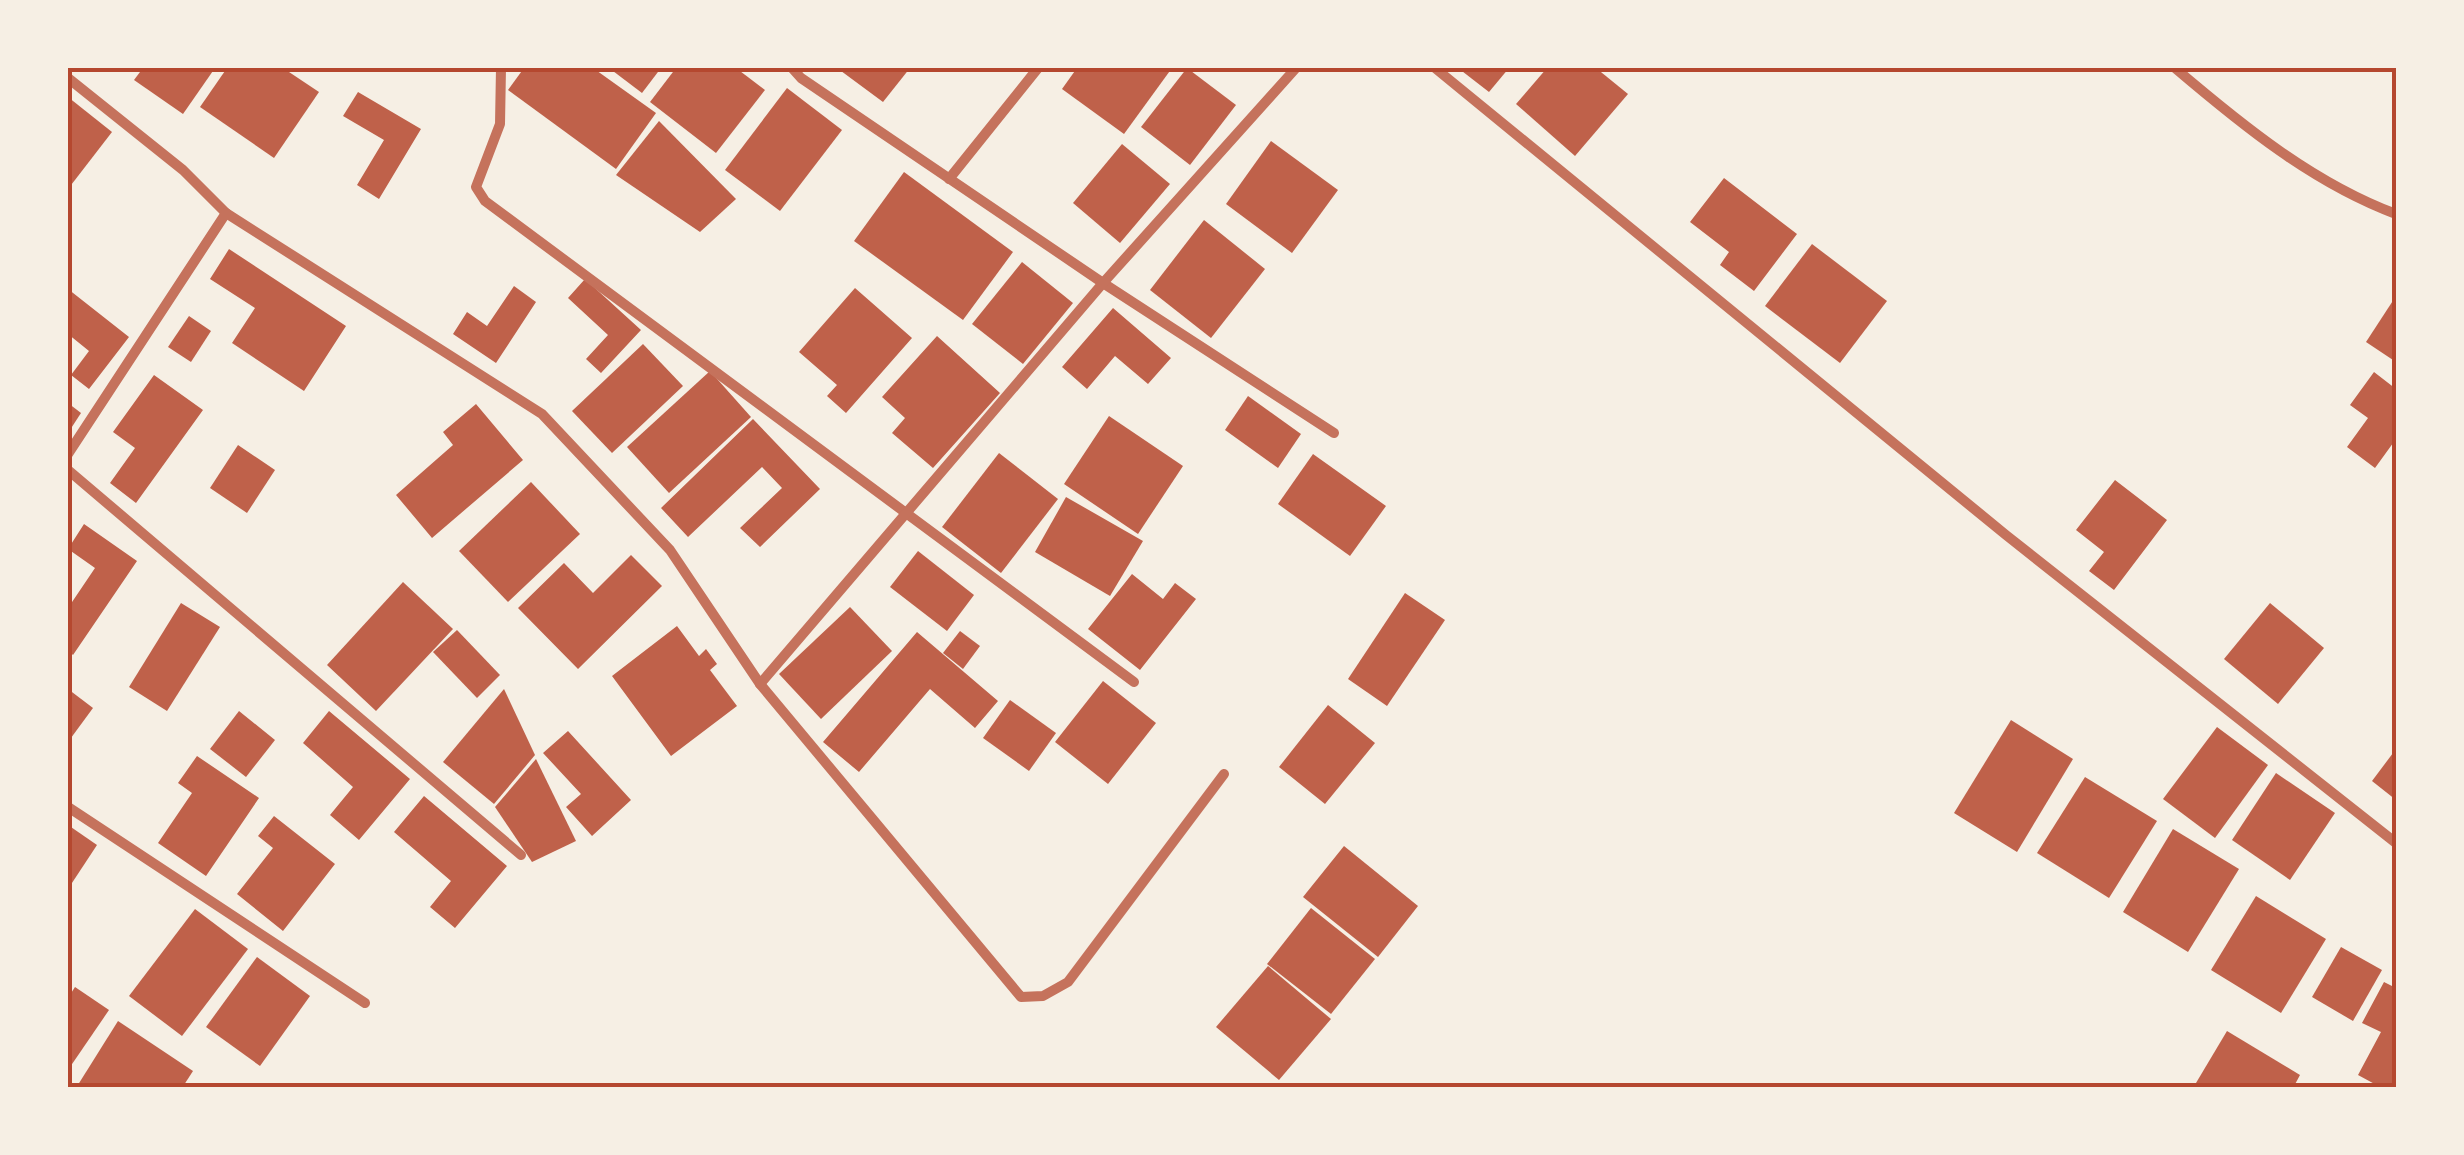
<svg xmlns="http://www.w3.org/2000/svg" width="2464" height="1155" font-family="Raleway,sans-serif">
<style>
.building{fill:#bf614a}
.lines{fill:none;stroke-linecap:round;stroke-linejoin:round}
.minor{stroke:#c5725c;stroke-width:10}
.neatline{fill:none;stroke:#b5482f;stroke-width:4}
</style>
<rect width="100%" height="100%" fill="#f6efe4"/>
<!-- building -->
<g class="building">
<path d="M143,68h72l-32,46 -49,-34z"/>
<path d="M227,68h56l36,24 -45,66 -74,-51z"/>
<path d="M524,68h69l63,45 -40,56 -108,-79z"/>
<path d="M609,68h52l-19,25z"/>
<path d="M676,68h60l29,22 -49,63 -66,-51z"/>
<path d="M837,68h73l-27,34z"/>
<path d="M1077,68h95l-48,66 -62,-45z"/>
<path d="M1187,68l49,37 -46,60 -49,-38z"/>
<path d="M1458,68h51l-20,24z"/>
<path d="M1547,68h49l32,26 -53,62 -59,-52z"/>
<path d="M787,88l55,42 -62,81 -55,-41z"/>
<path d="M358,92l63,37 -42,70 -22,-14 27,-45 -41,-24z"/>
<path d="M68,97l44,35 -44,57z"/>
<path d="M659,121l77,78 -36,33 -84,-57z"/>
<path d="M1271,141l67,49 -46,63 -66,-49z"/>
<path d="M1122,144l48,40 -50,59 -47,-40z"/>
<path d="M904,172l109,80 -50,68 -109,-79z"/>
<path d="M1724,178l73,56 -43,57 -34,-26 9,-13 -39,-30z"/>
<path d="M1204,220l61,49 -54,69 -61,-48z"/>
<path d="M1812,244l75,57 -47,62 -75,-57z"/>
<path d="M229,249l117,77 -42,65 -72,-48 23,-35 -45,-29z"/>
<path d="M1022,262l51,41 -50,61 -51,-40z"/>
<path d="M585,279l56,51 -40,43 -15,-14 22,-24 -40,-37z"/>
<path d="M514,286l22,16 -40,61 -43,-29 14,-22 20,14z"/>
<path d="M855,288l57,50 -66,75 -19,-17 10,-11 -38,-33z"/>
<path d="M68,289l61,48 -40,52 -18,-14 18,-24 -21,-17z"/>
<path d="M2396,296v66l-30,-20z"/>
<path d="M1113,308l58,50 -23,26 -33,-28 -28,33 -25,-22z"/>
<path d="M189,316l22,15 -20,31 -23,-15z"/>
<path d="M937,336l63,57 -67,75 -41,-35 13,-15 -23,-21z"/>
<path d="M643,344l40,42 -71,67 -40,-42z"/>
<path d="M710,371l41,46 -82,76 -42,-46z"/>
<path d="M2374,372l22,17v50l-21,29 -28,-21 21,-29 -18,-13z"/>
<path d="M154,375l49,35 -67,93 -26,-20 25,-35 -22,-16z"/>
<path d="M1248,396l53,38 -23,34 -53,-38z"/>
<path d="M68,403l13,10 -13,20z"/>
<path d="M476,404l47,56 -91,78 -36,-43 57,-50 -10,-13z"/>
<path d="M1109,416l74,50 -45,68 -74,-50z"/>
<path d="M753,419l67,70 -60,58 -20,-19 42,-40 -20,-21 -74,70 -27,-29z"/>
<path d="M238,445l37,25 -28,43 -37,-25z"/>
<path d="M999,453l59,46 -57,74 -59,-46z"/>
<path d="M1313,454l73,52 -36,50 -72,-52z"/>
<path d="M2115,480l52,40 -53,70 -25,-19 15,-19 -28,-22z"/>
<path d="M531,482l49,52 -72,68 -49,-51z"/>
<path d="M1066,497l77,44 -33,55 -75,-44z"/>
<path d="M84,524l53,37 -64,94 -5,-5v-42l27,-40 -27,-19z"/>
<path d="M918,551l56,44 -27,36 -57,-44z"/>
<path d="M631,555l31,31 -84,83 -60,-61 46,-45 29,30z"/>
<path d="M1132,574l31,25 12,-16 21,16 -56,71 -52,-41z"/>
<path d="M403,582l50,47 -77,82 -49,-46z"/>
<path d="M1405,593l40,27 -58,86 -39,-27z"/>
<path d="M181,603l39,24 -53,84 -38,-24z"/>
<path d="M2270,603l54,45 -46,56 -54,-45z"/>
<path d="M850,607l42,44 -71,68 -42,-45z"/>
<path d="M677,626l22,30 7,-7 11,15 -7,6 27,36 -66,50 -59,-80z"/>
<path d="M457,630l43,45 -23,23 -44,-46z"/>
<path d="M960,631l20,15 -17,23 -20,-16z"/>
<path d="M917,632l81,69 -23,27 -45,-39 -71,83 -36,-30z"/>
<path d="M1103,681l53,42 -48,61 -53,-42z"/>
<path d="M68,689l25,19 -25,34z"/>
<path d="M504,689l31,66 -41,49 -51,-42z"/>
<path d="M1010,700l46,33 -27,38 -46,-33z"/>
<path d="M1328,705l47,38 -50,61 -46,-37z"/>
<path d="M239,711l36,29 -29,37 -36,-28z"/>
<path d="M329,711l81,68 -51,61 -29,-25 23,-28 -50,-44z"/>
<path d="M2011,720l62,39 -56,93 -63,-39z"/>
<path d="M2217,727l51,38 -53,73 -52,-39z"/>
<path d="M568,731l63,69 -39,36 -26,-29 15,-13 -38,-41z"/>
<path d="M2396,749v51l-24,-19z"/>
<path d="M197,756l62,42 -53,78 -48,-33 34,-50 -14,-10z"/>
<path d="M536,759l40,82 -44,21 -37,-55z"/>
<path d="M2276,773l59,40 -45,67 -58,-40z"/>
<path d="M2085,777l72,44 -48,77 -72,-45z"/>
<path d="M424,796l83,70 -52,62 -25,-21 21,-26 -57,-49z"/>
<path d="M274,816l61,48 -52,67 -46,-37 36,-46 -15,-12z"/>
<path d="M68,825l29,20 -29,44z"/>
<path d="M2173,829l66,40 -51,83 -65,-40z"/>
<path d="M1344,846l74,60 -40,51 -75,-60z"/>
<path d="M2256,896l70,43 -45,74 -70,-43z"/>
<path d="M1311,908l64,51 -44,55 -64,-50z"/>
<path d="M195,909l53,40 -66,87 -53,-40z"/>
<path d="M2341,947l41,23 -29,51 -41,-24z"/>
<path d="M257,957l53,39 -50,70 -54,-39z"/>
<path d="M1268,966l63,53 -52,61 -63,-53z"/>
<path d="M2384,982l12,6v100h-14l-24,-13 23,-43 -19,-9z"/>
<path d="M75,987l34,23 -41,60v-72z"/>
<path d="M118,1021l75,50 -11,17h-106z"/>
<path d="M2227,1031l73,44 -7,13h-100z"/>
</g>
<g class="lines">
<!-- minor -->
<g class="minor">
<path d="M501,68l-1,56 -24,63 9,14 649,481"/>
<path d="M792,68l9,10 302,205 231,150"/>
<path d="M1435,68l571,467 390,308"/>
<path d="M2175,68c67,57 138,115 221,146"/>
<path d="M68,78l115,92 43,43 316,201 128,136 90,134 261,313 22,-1 25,-14 156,-208"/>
<path d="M949,179l89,-111"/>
<path d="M68,454l158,-241"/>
<path d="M68,470l453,385"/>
<path d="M760,684l343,-401 193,-215"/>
<path d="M68,807l297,196"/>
</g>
</g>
<!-- border -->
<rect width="2464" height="1155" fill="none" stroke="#f6efe4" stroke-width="140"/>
<rect x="70" y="70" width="2324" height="1015" class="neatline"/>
</svg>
